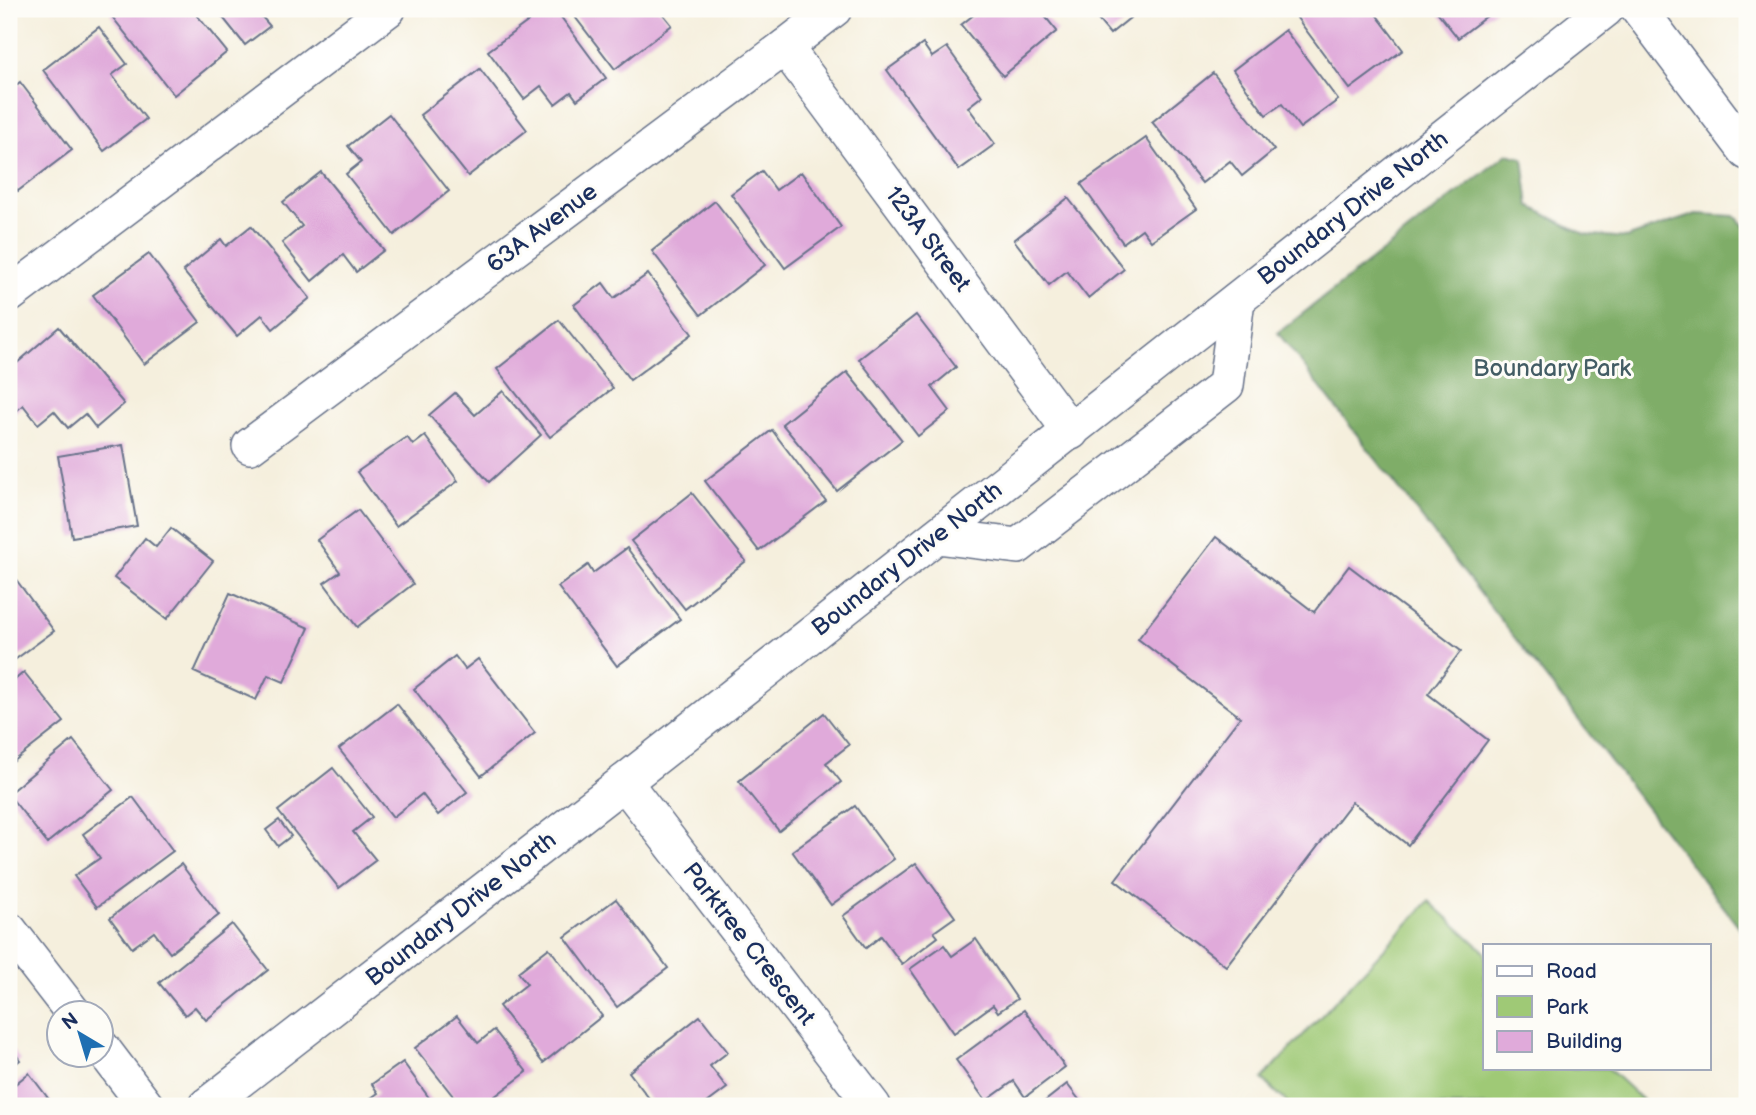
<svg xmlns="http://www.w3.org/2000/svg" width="1756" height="1115" font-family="'Balsamiq Sans',sans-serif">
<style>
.green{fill:#9fc976;stroke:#5d7c6a;stroke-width:2}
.forest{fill:#7fad67;stroke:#4d6e62;stroke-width:2}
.building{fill:#e0aada}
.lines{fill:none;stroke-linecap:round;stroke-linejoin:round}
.minor-casing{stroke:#67728a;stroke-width:38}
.minor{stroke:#fff;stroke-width:35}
.labels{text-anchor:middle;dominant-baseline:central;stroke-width:6;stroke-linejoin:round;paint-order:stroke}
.street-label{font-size:24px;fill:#1b2f5e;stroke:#fdfcf7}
.park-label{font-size:24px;fill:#435d65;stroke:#fdfcf7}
</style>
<rect width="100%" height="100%" fill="#fdfcf7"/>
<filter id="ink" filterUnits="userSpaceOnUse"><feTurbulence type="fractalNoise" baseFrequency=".0143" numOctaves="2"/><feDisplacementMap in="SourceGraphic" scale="14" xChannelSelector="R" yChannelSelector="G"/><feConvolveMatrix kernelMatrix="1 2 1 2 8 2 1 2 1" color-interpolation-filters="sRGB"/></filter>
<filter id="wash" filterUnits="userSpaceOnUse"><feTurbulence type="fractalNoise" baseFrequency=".00686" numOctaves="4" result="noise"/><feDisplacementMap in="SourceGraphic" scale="28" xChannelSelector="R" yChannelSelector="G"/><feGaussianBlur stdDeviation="1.57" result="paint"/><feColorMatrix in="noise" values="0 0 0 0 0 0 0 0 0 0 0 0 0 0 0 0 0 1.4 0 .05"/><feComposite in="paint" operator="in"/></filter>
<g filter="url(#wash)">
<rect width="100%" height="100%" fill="#f5efdd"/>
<!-- green -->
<path class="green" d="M1429,901l56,51v116h123l41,38h-358l-29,-27z"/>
<!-- forest -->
<path class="forest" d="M1507,154l16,4 6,48 55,28 42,4 70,-24 39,2 12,13v708l-469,-604z"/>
<g id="blocks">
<!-- building -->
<g class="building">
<path d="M117,9h75l35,43 -53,43 -64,-81z"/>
<path d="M216,9h56l-10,8 8,9 -25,19z"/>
<path d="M545,9h10l51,69 -29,22 -6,-8 -16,12 -14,-18 -17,13 -36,-48z"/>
<path d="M569,9h90l13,16 -57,44z"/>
<path d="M981,9h58l18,22 -54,45 -42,-51z"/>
<path d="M1089,9h52l-31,25z"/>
<path d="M1309,9h63l31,41 -53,39 -53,-71z"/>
<path d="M1435,9h61l-38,29z"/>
<path d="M99,27l28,37 -15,11 34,44 -42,32 -61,-81z"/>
<path d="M1285,30l53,70 -38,28 -18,-24 -16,11 -33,-45z"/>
<path d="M923,44l9,13 15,-10 35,49 -14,11 27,37 -36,26 -72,-100z"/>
<path d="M480,69l47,61 -59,46 -48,-61z"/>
<path d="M1213,73l61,77 -32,26 -12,-15 -28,22 -50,-61z"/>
<path d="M20,82l52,68 -54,41 -9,-12v-88z"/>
<path d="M389,114l60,77 -55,44 -48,-61 15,-12 -13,-16z"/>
<path d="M1146,138l50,71 -45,32 -9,-12 -19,14 -42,-59z"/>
<path d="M762,171l14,19 25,-18 40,55 -56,41 -54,-74z"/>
<path d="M321,172l63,78 -28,22 -13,-17 -31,26 -30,-38 20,-17 -19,-24z"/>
<path d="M1068,198l56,71 -36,29 -21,-27 -18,14 -35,-45z"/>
<path d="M715,201l50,64 -64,50 -49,-64z"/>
<path d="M251,226l59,72 -37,31 -11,-14 -25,21 -54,-65 38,-32 5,7z"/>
<path d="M149,254l51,68 -56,42 -51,-69z"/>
<path d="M648,274l44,60 -62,46 -56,-75 29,-22 11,15z"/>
<path d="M916,315l40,52 -24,20 18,24 -32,25 -59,-77z"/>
<path d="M559,320l54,68 -63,49 -53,-68z"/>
<path d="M59,327l65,77 -28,24 -11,-14 -17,14 -14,-17 -16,13 -15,-19 -12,11 -2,-3v-43z"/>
<path d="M847,372l55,68 -65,51 -55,-67z"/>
<path d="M503,391l38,44 -52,47 -60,-67 26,-22 20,22z"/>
<path d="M772,430l54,71 -67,50 -54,-70z"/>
<path d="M425,436l33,45 -62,45 -39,-54 50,-35 6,8z"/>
<path d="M123,445l14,81 -65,11 -14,-81z"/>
<path d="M692,493l54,68 -61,48 -54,-68z"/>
<path d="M358,510l55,74 -56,43 -33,-44 16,-11 -23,-32z"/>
<path d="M171,528l42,33 -46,58 -53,-41 31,-40 11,9z"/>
<path d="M1216,537l98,75 35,-46 112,85 -33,43 60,46 -80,105 -56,-43 -126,164 -111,-86 125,-163 -102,-78z"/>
<path d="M627,548l53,71 -63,47 -59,-79 30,-22 5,8z"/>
<path d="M9,570l45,61 -45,33z"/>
<path d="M230,593l79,35 -25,54 -16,-7 -12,25 -62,-28z"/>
<path d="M455,656l10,13 13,-10 57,74 -54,43 -67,-87z"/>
<path d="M24,672l40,50 -55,43v-80z"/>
<path d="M397,704l70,88 -29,23 -16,-21 -29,23 -54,-68z"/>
<path d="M824,713l25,32 -23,18 15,19 -62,49 -40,-50z"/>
<path d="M73,740l40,50 -66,53 -38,-48v-2z"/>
<path d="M333,768l39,49 -19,15 23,28 -37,28 -61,-77z"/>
<path d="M133,797l40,54 -76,56 -23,-31 26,-18 -17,-24z"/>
<path d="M855,806l39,53 -63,46 -39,-54z"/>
<path d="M279,820l12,16 -13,10 -12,-16z"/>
<path d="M916,863l39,54 -21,15 4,5 -36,27 -21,-28 -15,12 -23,-32z"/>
<path d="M181,864l38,51 -49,38 -16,-21 -22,16 -22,-30z"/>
<path d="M616,899l52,69 -51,39 -52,-70z"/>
<path d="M232,924l36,46 -62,50 -11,-13 -10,8 -26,-32z"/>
<path d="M976,939l41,60 -19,13 -5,-7 -39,28 -44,-64 34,-24 8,11z"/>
<path d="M549,948l53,68 -59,47 -44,-57 28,-22 -9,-12z"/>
<path d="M1024,1010l41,57 -40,30 -11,-16 -28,20 -30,-41z"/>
<path d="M457,1016l21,27 16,-13 33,42 -45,34h-21l-46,-58z"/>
<path d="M700,1016l28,36 -18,14 17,22 -24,18h-48l-26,-34z"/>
<path d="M9,1045l11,15 -11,9z"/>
<path d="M403,1062l32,44h-75l18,-13 -6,-9z"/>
<path d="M29,1073l25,33h-45v-17z"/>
<path d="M1067,1084l17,22h-45z"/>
</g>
</g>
</g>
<g filter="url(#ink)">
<use href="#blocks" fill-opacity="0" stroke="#67728a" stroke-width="2"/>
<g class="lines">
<defs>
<g id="minor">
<path d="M1639,9l108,143"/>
<path d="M785,47l286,385"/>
<path d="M9,295l379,-286"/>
<path d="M250,446l535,-399 49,-38"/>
<path d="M937,536l81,10 208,-161 11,-85"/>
<path d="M624,782l249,324"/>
<path d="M9,930l65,84"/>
<path d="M102,1048l44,58"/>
<path d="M206,1106l418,-324 982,-773"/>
</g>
</defs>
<!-- minor casing -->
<use href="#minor" class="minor-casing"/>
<!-- minor -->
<use href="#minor" class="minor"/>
</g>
</g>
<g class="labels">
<!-- street labels -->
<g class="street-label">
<text transform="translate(1353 208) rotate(-38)">Boundary Drive North</text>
<text transform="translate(542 228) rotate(-37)">63A Avenue</text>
<text transform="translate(928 239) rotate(53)">123A Street</text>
<text transform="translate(907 559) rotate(-38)">Boundary Drive North</text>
<text transform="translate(461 909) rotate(-38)">Boundary Drive North</text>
<text transform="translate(749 944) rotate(52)">Parktree Crescent</text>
</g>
<!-- park labels -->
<g class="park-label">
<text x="1552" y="368">Boundary Park</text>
</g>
</g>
<!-- margin -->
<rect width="1756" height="1115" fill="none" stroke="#fdfcf7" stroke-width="35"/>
<!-- legend -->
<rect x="1483" y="944" width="228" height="126" fill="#fdfcf7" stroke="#a3aaba" stroke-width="2"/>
<rect x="1497" y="966" width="35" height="10" fill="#ffffff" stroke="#a3aaba" stroke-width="2"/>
<text x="1546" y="978" font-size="21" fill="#1b2f5e">Road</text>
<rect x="1497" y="996" width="35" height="21" fill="#9fc976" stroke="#a3aaba" stroke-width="2"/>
<text x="1546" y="1014" font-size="21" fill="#1b2f5e">Park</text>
<rect x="1497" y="1031" width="35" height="21" fill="#e0aada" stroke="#a3aaba" stroke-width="2"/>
<text x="1546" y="1048" font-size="21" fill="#1b2f5e">Building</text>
<!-- north arrow -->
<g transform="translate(80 1034) rotate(322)"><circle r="33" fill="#fdfcf7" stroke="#a3aaba" stroke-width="2"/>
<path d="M0-5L12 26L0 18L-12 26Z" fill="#1f6fb2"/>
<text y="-10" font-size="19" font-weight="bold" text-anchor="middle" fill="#1b2f5e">N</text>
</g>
</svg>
